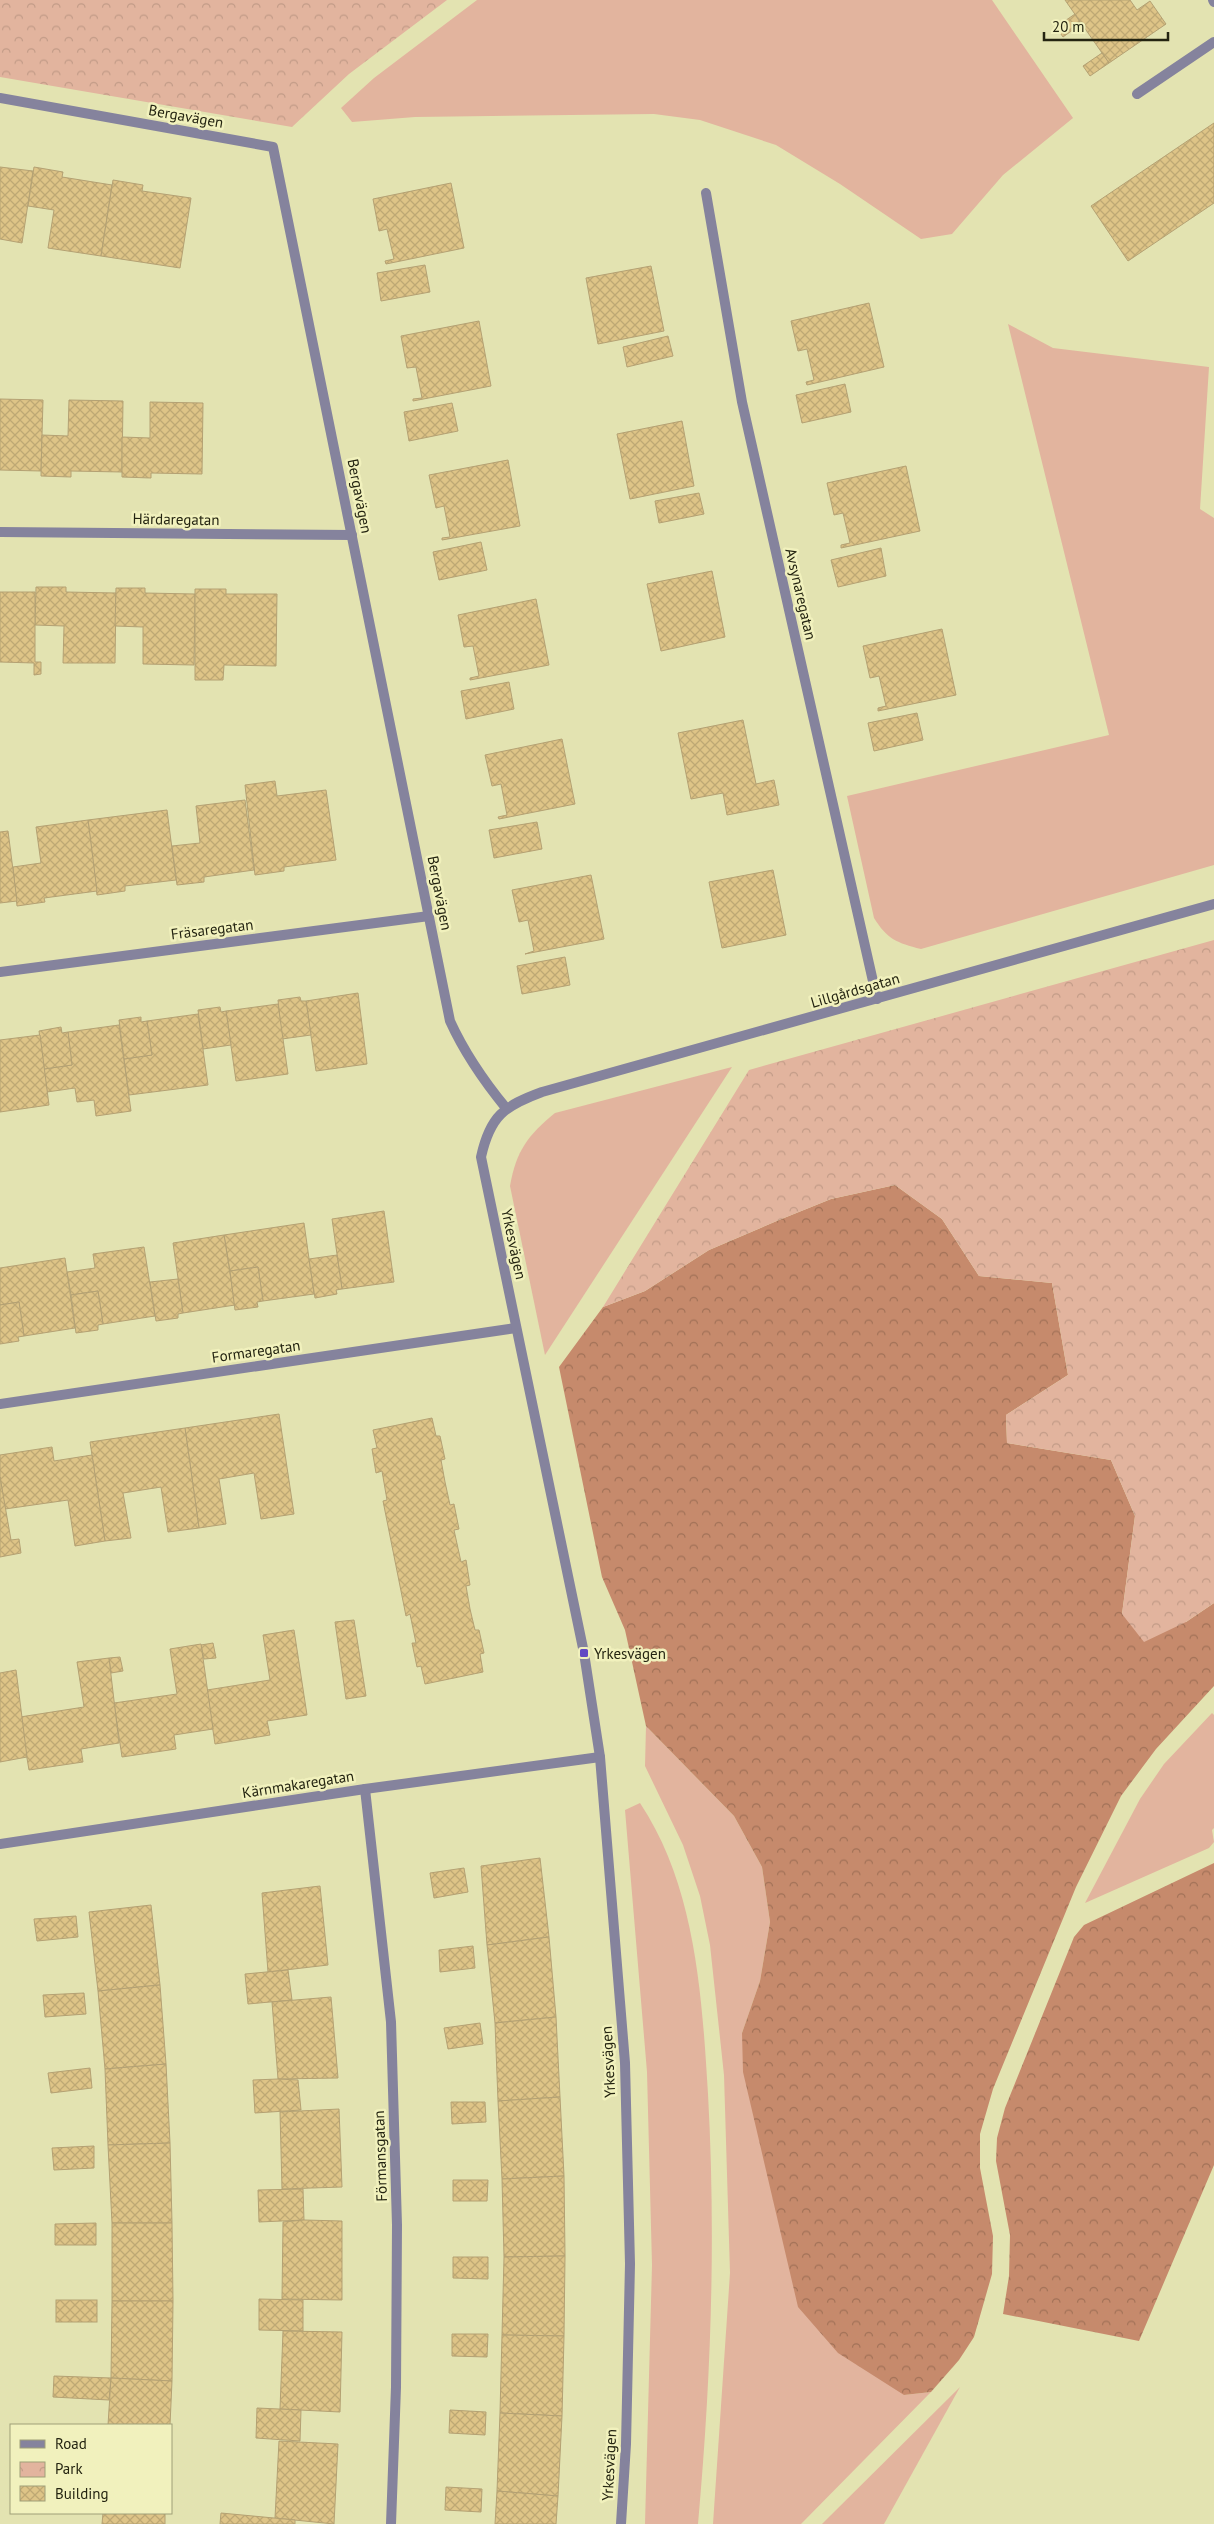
<svg xmlns="http://www.w3.org/2000/svg" width="1214" height="2524" font-family="'PT Sans',sans-serif">
<style>
.grass{fill:#e2b49e}
.forest{fill:url(#forest-crowns)}
.park{fill:url(#park-crowns)}
.building{fill:url(#building-cross-hatch);stroke:#b4a173}
.lines{fill:none;stroke-linecap:round;stroke-linejoin:round}
.street{stroke:#85839d;stroke-width:10}
.poi-dot{fill:#634ac3;stroke:#f1f1bd;stroke-width:2}
.labels{text-anchor:middle;dominant-baseline:central;stroke-width:5;stroke-linejoin:round;paint-order:stroke}
.street-label{font-size:15px;fill:#242411;stroke:#f1f1bd}
.poi-label{font-size:15px;fill:#242411;stroke:#f1f1bd;text-anchor:start}
</style>
<defs>
<pattern id="forest-crowns" width="20" height="18" patternUnits="userSpaceOnUse" patternTransform="scale(1.25)"><rect width="20" height="18" fill="#c68a6c"/><path d="M2 6a3 3 0 1 1 6 0M12 15a3 3 0 1 1 6 0" fill="none" stroke="#a17157"/></pattern>
<pattern id="park-crowns" width="20" height="18" patternUnits="userSpaceOnUse" patternTransform="scale(1.25)"><rect width="20" height="18" fill="#e2b49e"/><path d="M2 6a3 3 0 1 1 6 0M12 15a3 3 0 1 1 6 0" fill="none" stroke="#c29b87"/></pattern>
<pattern id="building-cross-hatch" width="8" height="8" patternUnits="userSpaceOnUse" patternTransform="scale(1.25)"><rect width="8" height="8" fill="#dec487"/><path d="M0 0l8 8M0 8l8-8" fill="none" stroke="#bea874"/></pattern>
</defs>
<rect width="100%" height="100%" fill="#e3e3b1"/>
<!-- grass -->
<g class="grass">
<path d="M477,0h515l81,118 -70,57 -51,59 -31,5 -81,-55 -64,-39 -76,-25 -46,-6 -239,3 -63,5 -11,-14 33,-30z"/>
<path d="M1008,324l45,24 156,19 -9,142 14,9v347l-293,84c-24,-6 -34,-10 -47,-31l-27,-122 262,-61z"/>
<path d="M732,1067l-187,288 -35,-169c6,-35 18,-51 45,-73z"/>
<path d="M1212,1713l2,2v113l-2,2 2,12 -5,6 -124,55 55,-104 24,-35z"/>
<path d="M646,1726l88,90 28,51 8,55 -10,59 -18,52 162,362 27,-3 -130,132h-88l17,-251 -6,-198 -14,-130 -10,-49 -17,-51 -38,-79z"/>
<path d="M640,1803c56,84 62,194 68,291 8,144 3,287 -10,430h-53l7,-259 -5,-193 -22,-262z"/>
<path d="M960,2387l-76,137h-62l5,-5z"/>
</g>
<!-- forest -->
<g class="forest">
<path d="M895,1185l47,34 37,57 73,7 16,92 -62,40 1,28 104,17 24,56 -13,98 64,8 28,-19v83l-58,63 -35,47 -45,91 -83,202 -13,45v34l13,68 -1,38 -18,63 -15,23 -28,32 -27,3 -66,-42 -40,-46 -55,-235 -1,-39 18,-52 10,-59 -8,-55 -28,-51 -88,-90 -21,-96 -23,-53 -43,-210 44,-60 42,-16 64,-41 70,-30 52,-21z"/>
<path d="M1214,1863v302l-75,176 -136,-27 6,-38 1,-41 -14,-74 1,-23 8,-30 69,-171 10,-12z"/>
</g>
<!-- park -->
<g class="park">
<path d="M0,0h447l-98,74 -57,53 -292,-50z"/>
<path d="M1214,940v663l-28,19 -42,20 -22,-28 13,-98 -24,-56 -104,-17 -1,-28 62,-40 -16,-92 -73,-7 -37,-57 -47,-34 -64,14 -52,21 -70,30 -64,41 -42,16 146,-237z"/>
</g>
<!-- building -->
<g class="building">
<path d="M1065,0h65l7,10 13,-9 16,23 -57,39z"/>
<path d="M1075,14l6,10 -18,13 -7,-10z"/>
<path d="M1102,53l7,10 -19,13 -7,-10z"/>
<path d="M1214,123v80l-86,58 -37,-55z"/>
<path d="M0,167l33,4 -11,72 -22,-4z"/>
<path d="M34,167l29,5 -1,5 50,8 -11,71 -53,-8 6,-38 -26,-4z"/>
<path d="M113,180l30,5 -1,6 49,7 -11,70 -79,-12z"/>
<path d="M451,183l13,65 -78,16 -1,-3 9,-2 -7,-30 -8,2 -6,-32z"/>
<path d="M425,265l5,27 -49,9 -4,-28z"/>
<path d="M651,266l13,65 -66,13 -12,-66z"/>
<path d="M869,303l15,64 -77,18 -1,-3 8,-2 -7,-31 -9,2 -7,-30z"/>
<path d="M479,321l12,65 -78,15v-2l9,-1 -6,-31 -9,1 -6,-32z"/>
<path d="M668,336l5,20 -46,11 -4,-20z"/>
<path d="M845,384l6,28 -49,11 -6,-28z"/>
<path d="M0,399l43,1 -2,71 -41,-1z"/>
<path d="M69,400l54,1 -1,71 -51,-1v6l-30,-1 1,-41 26,1z"/>
<path d="M150,402l53,1 -1,71 -51,-1v5l-29,-1v-40l28,1z"/>
<path d="M452,403l6,28 -49,10 -5,-29z"/>
<path d="M682,421l12,65 -64,13 -13,-65z"/>
<path d="M508,460l12,66 -78,14v-2l8,-1 -6,-31 -8,2 -7,-33z"/>
<path d="M906,466l14,65 -79,17v-3l9,-2 -7,-30 -9,2 -7,-32z"/>
<path d="M699,493l5,21 -45,9 -4,-22z"/>
<path d="M481,542l6,28 -48,10 -6,-28z"/>
<path d="M881,548l5,28 -48,11 -7,-27z"/>
<path d="M712,571l13,66 -64,14 -14,-67z"/>
<path d="M36,587h30v5l50,1 -1,70h-52l1,-37 -29,-1z"/>
<path d="M116,588h29v5l50,1 -1,71 -51,-1v-37l-28,-1z"/>
<path d="M195,589h31v5h51l-1,72 -52,-1 -1,15h-28z"/>
<path d="M0,592h35v70h6v12l-7,1v-12l-34,-1z"/>
<path d="M536,599l13,66 -79,15v-2l9,-2 -6,-30 -9,1 -6,-32z"/>
<path d="M942,629l14,66 -78,16v-3l8,-2 -7,-30 -9,2 -7,-32z"/>
<path d="M509,682l5,27 -48,10 -5,-28z"/>
<path d="M917,713l6,27 -49,11 -6,-28z"/>
<path d="M743,720l13,64 18,-4 5,25 -52,10 -4,-22 -32,6 -13,-66z"/>
<path d="M562,739l13,65 -76,15 -1,-2 9,-2 -6,-31 -9,2 -7,-31z"/>
<path d="M275,781l2,15 49,-6 10,70 -52,7v4l-29,4 -10,-90z"/>
<path d="M245,800l9,70 -50,7v5l-27,3 -5,-39 28,-3 -4,-37z"/>
<path d="M167,810l9,70 -51,6v5l-28,4 -9,-75z"/>
<path d="M88,820l9,71 -53,7 1,4 -28,4 -4,-39 28,-4 -5,-36z"/>
<path d="M537,822l5,27 -48,9 -5,-28z"/>
<path d="M8,831l9,70 -17,2v-71z"/>
<path d="M773,870l13,65 -64,13 -13,-66z"/>
<path d="M591,875l13,64 -79,15 9,-3 -6,-31 -9,2 -7,-32z"/>
<path d="M565,957l5,28 -48,9 -5,-28z"/>
<path d="M358,993l9,71 -51,7 -10,-70z"/>
<path d="M300,997l1,4h5l5,34 -29,4 -4,-39z"/>
<path d="M278,1004l10,70 -52,7 -10,-70z"/>
<path d="M220,1007l1,5 5,-1 5,34 -28,4 -5,-39z"/>
<path d="M198,1014l10,71 -79,10 -5,-36 28,-4 -5,-34z"/>
<path d="M141,1017v5l6,-1 5,34 -28,4 -5,-39z"/>
<path d="M119,1025l12,86 -35,5 -2,-16 -17,2 -2,-14 -28,4 -3,-23 28,-4 -4,-33z"/>
<path d="M61,1027l1,6 6,-1 4,33 -28,4 -5,-38z"/>
<path d="M40,1035l9,70 -49,7v-72z"/>
<path d="M384,1211l10,71 -52,7 -10,-70z"/>
<path d="M304,1223l10,71 -51,7 -5,-34 -28,4 -6,-36z"/>
<path d="M224,1235l11,70 -52,8 -10,-70z"/>
<path d="M144,1247l11,69 -52,8 -5,-33 -27,4 -4,-23 28,-4 -2,-14z"/>
<path d="M337,1255l5,34 -6,1 1,4 -22,4 -6,-39z"/>
<path d="M65,1258l10,70 -51,8 -5,-34 -19,3v-37z"/>
<path d="M258,1267l5,34 -6,1 1,5 -23,3 -5,-39z"/>
<path d="M178,1279l5,34 -5,1v4l-22,3 -6,-39z"/>
<path d="M98,1291l5,33 -5,1v5l-22,3 -5,-38z"/>
<path d="M19,1302l5,34 -6,1 1,4 -19,3v-39z"/>
<path d="M279,1414l15,100 -33,5 -7,-46 -35,6 7,45 -27,4 -14,-100z"/>
<path d="M432,1418l4,18h4l5,23 -4,1 4,22 5,23 4,-1 5,25 -5,1 7,32 5,-2 4,25 -4,1 4,23 5,21h4l5,23 -4,1 3,18 -58,12 -4,-18 -4,1 -5,-24h4l-6,-29 -4,2 -23,-115 4,-1 -5,-29 -6,2 -4,-24 5,-1 -4,-18z"/>
<path d="M185,1428l14,100 -31,4 -7,-45 -38,6 8,45 -26,3 -15,-99z"/>
<path d="M52,1447l2,14 38,-6 13,86 -30,5 -7,-46 -63,9 -5,-32v-22z"/>
<path d="M0,1477l11,63 8,-1 2,14 -21,4z"/>
<path d="M354,1620l12,76 -20,3 -11,-77z"/>
<path d="M294,1630l13,85 -40,6 3,14 -55,9 -8,-54 63,-10 -7,-45z"/>
<path d="M213,1643l3,15 -12,1 -3,-14z"/>
<path d="M201,1644l12,85 -39,6 2,14 -54,8 -8,-54 63,-9 -7,-45z"/>
<path d="M120,1657l3,14 -12,2 -2,-15z"/>
<path d="M109,1658l10,85 -38,6 2,13 -54,8 -9,-53 64,-10 -7,-45z"/>
<path d="M16,1670l11,87 -27,5v-89z"/>
<path d="M540,1858l9,79 -62,8 -6,-79z"/>
<path d="M464,1868l4,24 -34,6 -4,-25z"/>
<path d="M320,1886l8,79 -60,7 -6,-79z"/>
<path d="M151,1905l9,80 -62,6 -9,-79z"/>
<path d="M76,1916l2,21 -41,4 -3,-22z"/>
<path d="M549,1937l7,80 -61,6 -8,-78z"/>
<path d="M473,1946l2,22 -35,4 -1,-22z"/>
<path d="M288,1970l4,30 -44,4 -3,-30z"/>
<path d="M160,1985l6,79 -61,5 -7,-78z"/>
<path d="M84,1993l2,21 -41,3 -2,-22z"/>
<path d="M331,1997l7,81 -60,1 -6,-77z"/>
<path d="M556,2017l4,80 -62,4 -3,-78z"/>
<path d="M480,2023l3,21 -35,5 -4,-21z"/>
<path d="M166,2064l4,79 -62,2 -3,-76z"/>
<path d="M90,2068l2,20 -41,5 -3,-20z"/>
<path d="M278,2079l20,1 3,30 -46,3 -2,-33z"/>
<path d="M560,2097l4,79 -62,3 -4,-78z"/>
<path d="M451,2102h34l1,20 -34,2z"/>
<path d="M339,2109l3,78 -60,2 -2,-77z"/>
<path d="M170,2143l2,80h-60l-4,-78z"/>
<path d="M94,2146v22l-40,2 -2,-22z"/>
<path d="M564,2176l1,80 -61,1 -2,-78z"/>
<path d="M453,2180h35l-1,21h-34z"/>
<path d="M303,2189l1,31 -45,2 -1,-32z"/>
<path d="M304,2220l38,1v79l-60,-1 1,-77z"/>
<path d="M96,2223v22h-41v-21z"/>
<path d="M112,2223h60l1,78h-61z"/>
<path d="M565,2256l-1,80 -62,-1 2,-78z"/>
<path d="M453,2257h35v22l-35,-1z"/>
<path d="M259,2299l44,1v31l-44,-1z"/>
<rect x="56" y="2300" width="41" height="22"/>
<path d="M112,2301h61l-1,80 -61,-3z"/>
<path d="M283,2331l59,1 -2,80 -60,-3z"/>
<path d="M452,2334h36l-1,23 -35,-1z"/>
<path d="M502,2335l62,1 -2,80 -62,-3z"/>
<path d="M54,2376l57,2 -2,22 -56,-3z"/>
<path d="M111,2378l61,3 -2,44h-62z"/>
<path d="M257,2408l44,2 -1,31 -44,-3z"/>
<path d="M450,2410l36,2 -1,23 -36,-2z"/>
<path d="M500,2413l62,3 -4,80 -61,-5z"/>
<path d="M279,2441l59,3 -4,80 -59,-6z"/>
<path d="M446,2487l36,2 -1,23 -36,-2z"/>
<path d="M497,2491l61,5 -2,28h-61z"/>
<path d="M103,2513h62v11h-63z"/>
<path d="M221,2513l74,7v4h-75z"/>
</g>
<g class="lines">
<!-- street -->
<g class="street">
<path d="M1213,0l1,2"/>
<path d="M1137,94l77,-52"/>
<path d="M0,98l273,49 177,874c15,33 33,59 56,87"/>
<path d="M706,193l36,209 135,597"/>
<path d="M0,532l352,3"/>
<path d="M0,972l429,-56"/>
<path d="M0,1404l516,-76"/>
<path d="M365,1789l26,233 6,203 -1,162 -5,137"/>
<path d="M0,1844l365,-55 235,-32"/>
<path d="M621,2524l5,-80 4,-180 -5,-201 -25,-306 -16,-104 -103,-496c9,-41 23,-51 61,-65l672,-188"/>
</g>
</g>
<!-- markers -->
<rect class="poi-dot" x="579" y="1648" width="10" height="10" rx="2.5"/>
<g class="labels">
<!-- street labels -->
<g class="street-label">
<text transform="translate(186 116) rotate(10)">Bergavägen</text>
<text transform="translate(360 496) rotate(79)">Bergavägen</text>
<text transform="translate(176 519) rotate(1)">Härdaregatan</text>
<text transform="translate(801 594) rotate(77)">Avsynaregatan</text>
<text transform="translate(440 893) rotate(79)">Bergavägen</text>
<text transform="translate(212 929) rotate(-7)">Fräsaregatan</text>
<text transform="translate(855 990) rotate(-16)">Lillgårdsgatan</text>
<text transform="translate(514 1244) rotate(78)">Yrkesvägen</text>
<text transform="translate(256 1351) rotate(-8)">Formaregatan</text>
<text transform="translate(298 1784) rotate(-9)">Kärnmakaregatan</text>
<text transform="translate(608 2062) rotate(-93)">Yrkesvägen</text>
<text transform="translate(380 2156) rotate(-92)">Förmansgatan</text>
<text transform="translate(609 2465) rotate(-87)">Yrkesvägen</text>
</g>
<!-- poi labels -->
<g class="poi-label">
<text x="594" y="1653">Yrkesvägen</text>
</g>
</g>
<!-- legend -->
<rect x="10" y="2424" width="162" height="90" fill="#f1f1bd" stroke="#9f9f78"/>
<rect x="20" y="2440" width="25" height="8" fill="#85839d" stroke="#9f9f78"/>
<text x="55" y="2449" font-size="15" fill="#242411">Road</text>
<rect x="20" y="2462" width="25" height="15" fill="url(#park-crowns)" stroke="#9f9f78"/>
<text x="55" y="2474" font-size="15" fill="#242411">Park</text>
<rect x="20" y="2486" width="25" height="15" fill="url(#building-cross-hatch)" stroke="#9f9f78"/>
<text x="55" y="2499" font-size="15" fill="#242411">Building</text>
<!-- scale -->
<path d="M1044 32v8h124v-8" fill="none" stroke="#242411" stroke-width="2.5"/>
<text x="1052" y="32" font-size="15" fill="#242411" stroke="#f1f1bd" stroke-width="4" paint-order="stroke">20 m</text>
</svg>
